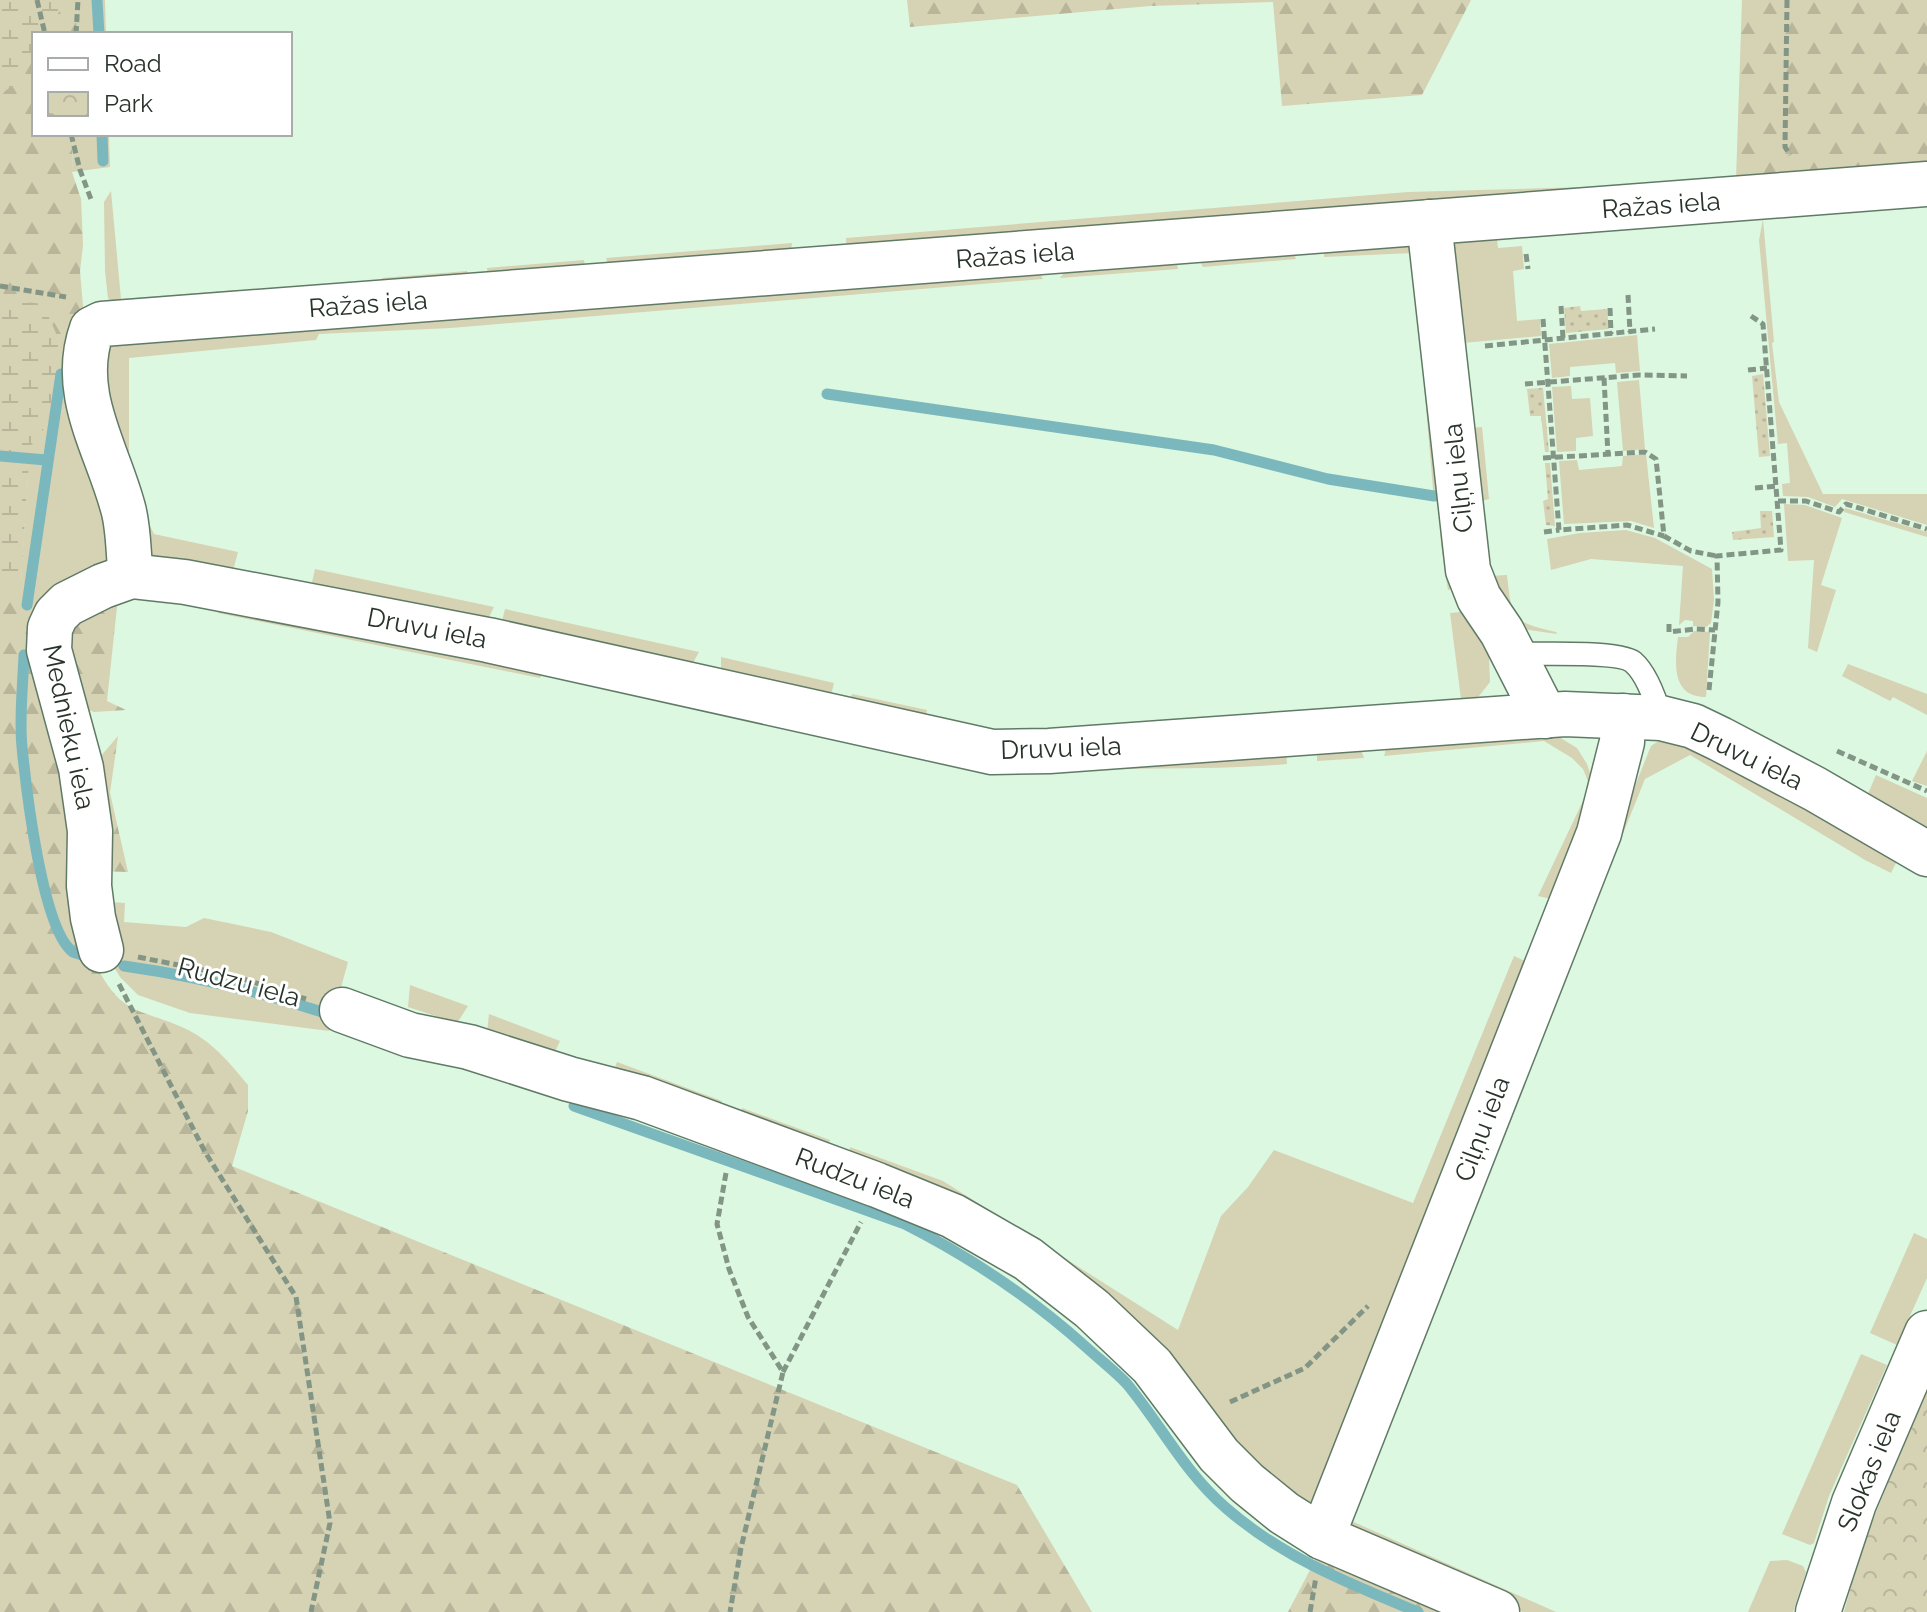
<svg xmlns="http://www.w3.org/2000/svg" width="1927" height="1612" font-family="Raleway,sans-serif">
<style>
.grass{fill:#d6d2b4}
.forest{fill:url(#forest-firs)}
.wetland{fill:url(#wetland-marsh)}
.park{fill:url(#park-crowns)}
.garden{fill:url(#garden-dots)}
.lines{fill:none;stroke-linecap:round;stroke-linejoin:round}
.stream{stroke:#7bb8bd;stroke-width:11}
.service-casing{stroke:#607a66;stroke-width:25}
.minor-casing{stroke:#607a66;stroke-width:47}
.secondary-casing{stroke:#607a66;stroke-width:47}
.path{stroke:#839686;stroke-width:5;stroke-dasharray:8 4;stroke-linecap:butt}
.service{stroke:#fff;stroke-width:22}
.minor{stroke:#fff;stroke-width:44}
.secondary{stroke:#fff;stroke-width:44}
.labels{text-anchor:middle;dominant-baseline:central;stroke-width:6;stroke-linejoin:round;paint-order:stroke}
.street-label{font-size:26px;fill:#28332a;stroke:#fff}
</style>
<defs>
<pattern id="forest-firs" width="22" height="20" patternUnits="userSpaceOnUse" patternTransform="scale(2)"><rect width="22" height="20" fill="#d6d2b4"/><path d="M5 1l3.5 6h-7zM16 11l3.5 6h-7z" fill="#b8b59b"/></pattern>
<pattern id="wetland-marsh" width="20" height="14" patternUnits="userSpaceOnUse" patternTransform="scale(2)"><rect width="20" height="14" fill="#d6d2b4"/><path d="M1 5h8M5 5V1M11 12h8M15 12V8" fill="none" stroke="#b8b59b"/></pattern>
<pattern id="park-crowns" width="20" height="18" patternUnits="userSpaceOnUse" patternTransform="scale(2)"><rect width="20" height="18" fill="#d6d2b4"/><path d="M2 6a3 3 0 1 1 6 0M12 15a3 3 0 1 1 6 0" fill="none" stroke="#b8b59b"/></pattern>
<pattern id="garden-dots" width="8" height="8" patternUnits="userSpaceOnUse" patternTransform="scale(2)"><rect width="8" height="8" fill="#d6d2b4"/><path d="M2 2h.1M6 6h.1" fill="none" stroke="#b8b59b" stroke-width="1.8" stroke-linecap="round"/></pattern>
</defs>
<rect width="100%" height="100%" fill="#dcf8e1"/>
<!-- grass -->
<g class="grass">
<path d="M78,0h27l1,34h-30z"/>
<path d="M73,134h36l1,33 -38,5z"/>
<path d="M1623,186l-776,68 -1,-16 562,-46z"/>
<path d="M111,191l10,108 115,-9 2,13 -124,3 -6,-8 -3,-27 -1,-69z"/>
<path d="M1763,219l11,123 -2,1 7,59 44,92h104v31l-85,-26 -7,8 -27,-10 -25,-1 -1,-12 8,-1 -3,-40 -9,1 -19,-204z"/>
<path d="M1649,226l-152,13 1,9 24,-2 2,23 -11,2 4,50 23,-2 1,17 -89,8 -7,-86 10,-17z"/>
<path d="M792,243l-1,7 -183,14 -2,-6z"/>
<path d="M1412,245l47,342 -11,3 -7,-45 -2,-43 -5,-1 -21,-248 -89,4v-10z"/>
<path d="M1293,251l3,8 -93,8 -5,-9z"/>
<path d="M1176,259l2,10 -118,9 13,-17z"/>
<path d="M584,260l1,6 -96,18 -2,-16z"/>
<path d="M1034,264l9,15 -592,49 -132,6 -3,6 -187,18v126l25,50 84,18 -6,22 -71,-10 -10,-11 -52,-140v-73z"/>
<path d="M467,271l4,15 -91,-2 2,-6z"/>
<path d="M1637,335l3,36 -24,2 -1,-10 -45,4v9l-18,2 -3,-34z"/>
<path d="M1639,380l6,69 -22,2 -6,-69z"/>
<path d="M1571,386l1,13 18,-1 3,38 -17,2v13l-19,1 -5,-65z"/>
<path d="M78,399l33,142 -7,29 -61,56 -22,-48 9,-131 20,-26z"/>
<path d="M1482,427l7,72 -7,2 7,75 18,-1c5,44 4,47 49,57l1,2 -34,-5 -37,-34 -16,-167z"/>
<path d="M1646,454l8,74 -23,-7 -67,3 -5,-63 18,-1 2,10 43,-4 1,-10z"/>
<path d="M1784,504l21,1 37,13 -21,67 15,5 -19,62 -9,-4 6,-88 -26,1z"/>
<path d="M1845,508l82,24v5l-83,-25z"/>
<path d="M1626,530l29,8 57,31 2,31 -3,23 -5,4 -13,-1v-5l-8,-1 -6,5 4,-59 -92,-7 -40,11 -4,-31 33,-6z"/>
<path d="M315,569l179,38 -11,22 -172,-42z"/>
<path d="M146,588l396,86 -2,4 -322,-65v-3l-73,-12z"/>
<path d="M505,609l194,43 -11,20 -189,-39z"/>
<path d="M1471,611l17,22 2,49 -15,19 -103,5 89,-7 -11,-86z"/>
<path d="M1694,631l16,1 -4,65c-35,0 -31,-35 -28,-60h10z"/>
<path d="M721,657l113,26 -5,20 -108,-25z"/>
<path d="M1848,664l79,30v21l-34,-18 -3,4 -48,-25z"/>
<path d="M852,694l75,16 -3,16 -76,-18z"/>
<path d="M1546,729l31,19 10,16 8,24 -44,111 -13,-3 52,-110 -7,-17 -11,-11 -28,-17 -160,15 5,-18z"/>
<path d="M1670,739l35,16 194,102 -8,16 -26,-13 -175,-105 -45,24 -103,256 70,-192 39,-97 9,-6z"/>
<path d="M1358,741l6,17 -47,3v-17z"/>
<path d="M1286,747l1,17c-78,7 -157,3 -235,6z"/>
<path d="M1927,751v35l-15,-5z"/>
<path d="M1876,775l51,23v36l-62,-33z"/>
<path d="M97,901l28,2 -1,19 62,5 18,-9 67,14 77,30 -19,69 -139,-18 -52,-18 -18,-18 -9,-15z"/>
<path d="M1514,956l22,10 -220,541 -56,-31 -98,-119 -313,-199 1,-11 93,34 235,149 43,-114 27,-29 26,-37 139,53z"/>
<path d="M410,985l58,21 -11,17 -49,-16z"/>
<path d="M489,1014l71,27 -6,13 -67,-22z"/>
<path d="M617,1062l105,39 -4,10 -105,-38z"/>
<path d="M742,1108l88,32 -3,9 -88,-30z"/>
<path d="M1914,1233l13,6v39l-30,67 -27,-12z"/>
<path d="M1861,1354l26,11 -58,131 -15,47 -4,2 -28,-11z"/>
<path d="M1347,1519l209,93h-33l-176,-75z"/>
<path d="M1787,1560l16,6 3,6 -13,40h-45l22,-51z"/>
</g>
<!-- forest -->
<g class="forest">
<path d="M0,0h78l-2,34h-42v100h39l-1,38 9,27 2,46 -3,26 4,47 -6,81 -28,22 -20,26 -9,131 22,48 54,341c26,50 43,41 87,61 28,13 45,34 64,57v26l-16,55 785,319 75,127h-1092z"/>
<path d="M907,0h564l-49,95 -140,11 -9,-104 -123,4 -240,21z"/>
<path d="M1742,0h185v171l-191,8z"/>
<path d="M114,593l3,14 -10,94 19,9 -32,2 -23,-9 -12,-73z"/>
<path d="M118,736l-8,57 18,79 -31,-1 -8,-101z"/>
<path d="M1321,1549l150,63h-183z"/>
</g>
<!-- wetland -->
<g class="wetland">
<path d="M0,0h66l-20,34h-12c0,30 -10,44 -34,61z"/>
<path d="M0,299l43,5 28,63 -21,54 -20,26 -9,131 -21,6z"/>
</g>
<!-- park -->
<path class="park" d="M1927,1390v222h-83l19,-69z"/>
<!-- garden -->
<g class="garden">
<path d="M1580,306l1,5 26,-2 2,20 -43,4 -2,-25z"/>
<path d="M1763,374l7,82 -11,1 -7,-81z"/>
<path d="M1543,388l6,64h-4l-4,-36h-11l-3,-27z"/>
<path d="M1545,463h5l5,63 -9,-1 -3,-24 5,-2z"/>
<path d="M1760,511h12l2,26 -41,3 -1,-8 29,-4z"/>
</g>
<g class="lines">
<!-- stream -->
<g class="stream">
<path d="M97,0l2,34"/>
<path d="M102,134l1,27"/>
<path d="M827,394l387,56 114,29 106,17"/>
<path d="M0,456l46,4"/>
<path d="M27,605l34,-231"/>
<path d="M24,655c-1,30 -5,62 -2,92 4,40 20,183 51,205 2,1 9,3 12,3"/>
<path d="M124,966c71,10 130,24 198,46"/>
<path d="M574,1106l331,118c67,34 125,73 181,123 13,12 29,24 41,37 34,41 58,89 99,124 56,49 124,76 192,104"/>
</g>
<defs>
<path id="service" d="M1514,654c21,0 106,-3 119,8 14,12 23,39 28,56"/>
<g id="minor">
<path d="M1429,222l39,348 11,28 23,34 43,84"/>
<path d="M131,576c-3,-22 -2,-47 -8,-68 -16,-60 -54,-115 -31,-179l10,-5 1825,-140"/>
<path d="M101,950l-8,-32 -4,-32 1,-55 -9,-63 -32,-118 1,-22 6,-13 11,-11 36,-18 28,-10 54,6 303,58 504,112 57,-1 516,-37 96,4 32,8 27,13 95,50 112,65"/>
<path d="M342,1010l68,25 59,12 100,32 73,19 235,87 76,31 75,43 64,50 60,57 67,89 28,28 37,30 38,24 175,75"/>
<path d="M1322,1537l277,-704 23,-91 1,-26"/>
</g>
<path id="secondary" d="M1818,1612l36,-109 73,-170"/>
</defs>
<!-- service casing -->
<use href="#service" class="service-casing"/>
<!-- minor casing -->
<use href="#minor" class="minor-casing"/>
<!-- secondary casing -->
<use href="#secondary" class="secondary-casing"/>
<!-- path -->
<g class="path">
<path d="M37,0l8,34"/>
<path d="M1787,0l-2,147 5,8"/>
<path d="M76,34l2,-34"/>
<path d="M71,134l9,36 12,32"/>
<path d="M1526,254l2,15"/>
<path d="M0,286l66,11"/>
<path d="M1628,295l2,37"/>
<path d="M1561,306l2,32"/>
<path d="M1610,308l1,26"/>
<path d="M1543,319l16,211 68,-5 37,11"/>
<path d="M1485,346l170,-17"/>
<path d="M1748,370l19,-2"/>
<path d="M1604,378l4,77"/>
<path d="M1525,384l114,-9 48,1"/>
<path d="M1543,458l102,-6 11,7 8,77 27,15 26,5"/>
<path d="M1755,488l22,-2"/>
<path d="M1778,501h28l33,11 7,-8 81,25"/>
<path d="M1544,532l15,-2"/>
<path d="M1669,624v8l26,-3 20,1"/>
<path d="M1709,690l9,-88 -1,-46 64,-6 -18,-226 -12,-8"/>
<path d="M1837,751l90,40"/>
<path d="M138,957l96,19 72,23"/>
<path d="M119,984l86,168 91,145 34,226 -19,89"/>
<path d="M726,1173l-9,51 12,45 19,48 35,55 -42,176 -11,64"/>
<path d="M783,1372l78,-150"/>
<path d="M1230,1402l75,-34 63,-62"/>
<path d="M1310,1612l6,-35"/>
</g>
<!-- service -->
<use href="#service" class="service"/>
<!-- minor -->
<use href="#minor" class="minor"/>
<!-- secondary -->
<use href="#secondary" class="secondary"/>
</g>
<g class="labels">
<!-- street labels -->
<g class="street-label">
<text transform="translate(1661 205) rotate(-4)">Ražas iela</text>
<text transform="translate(1015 255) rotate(-4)">Ražas iela</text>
<text transform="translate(368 304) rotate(-4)">Ražas iela</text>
<text transform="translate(1458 478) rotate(-96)">Ciļņu iela</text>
<text transform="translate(427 628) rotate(11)">Druvu iela</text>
<text transform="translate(69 727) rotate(78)">Mednieku iela</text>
<text transform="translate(1061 748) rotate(-2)">Druvu iela</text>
<text transform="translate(1747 756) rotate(26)">Druvu iela</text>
<text transform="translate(239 982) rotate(15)">Rudzu iela</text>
<text transform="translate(1482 1129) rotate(-69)">Ciļņu iela</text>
<text transform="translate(855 1178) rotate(21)">Rudzu iela</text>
<text transform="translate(1869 1471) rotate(-68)">Slokas iela</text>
</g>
</g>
<!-- legend -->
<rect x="32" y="32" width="260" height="104" fill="#ffffff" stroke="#a9adaa" stroke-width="2"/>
<rect x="48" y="58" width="40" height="12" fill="#ffffff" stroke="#a9adaa" stroke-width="2"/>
<text x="104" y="72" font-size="24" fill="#28332a">Road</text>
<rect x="48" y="92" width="40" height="24" fill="url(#park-crowns)" stroke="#a9adaa" stroke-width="2"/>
<text x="104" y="112" font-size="24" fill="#28332a">Park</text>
</svg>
